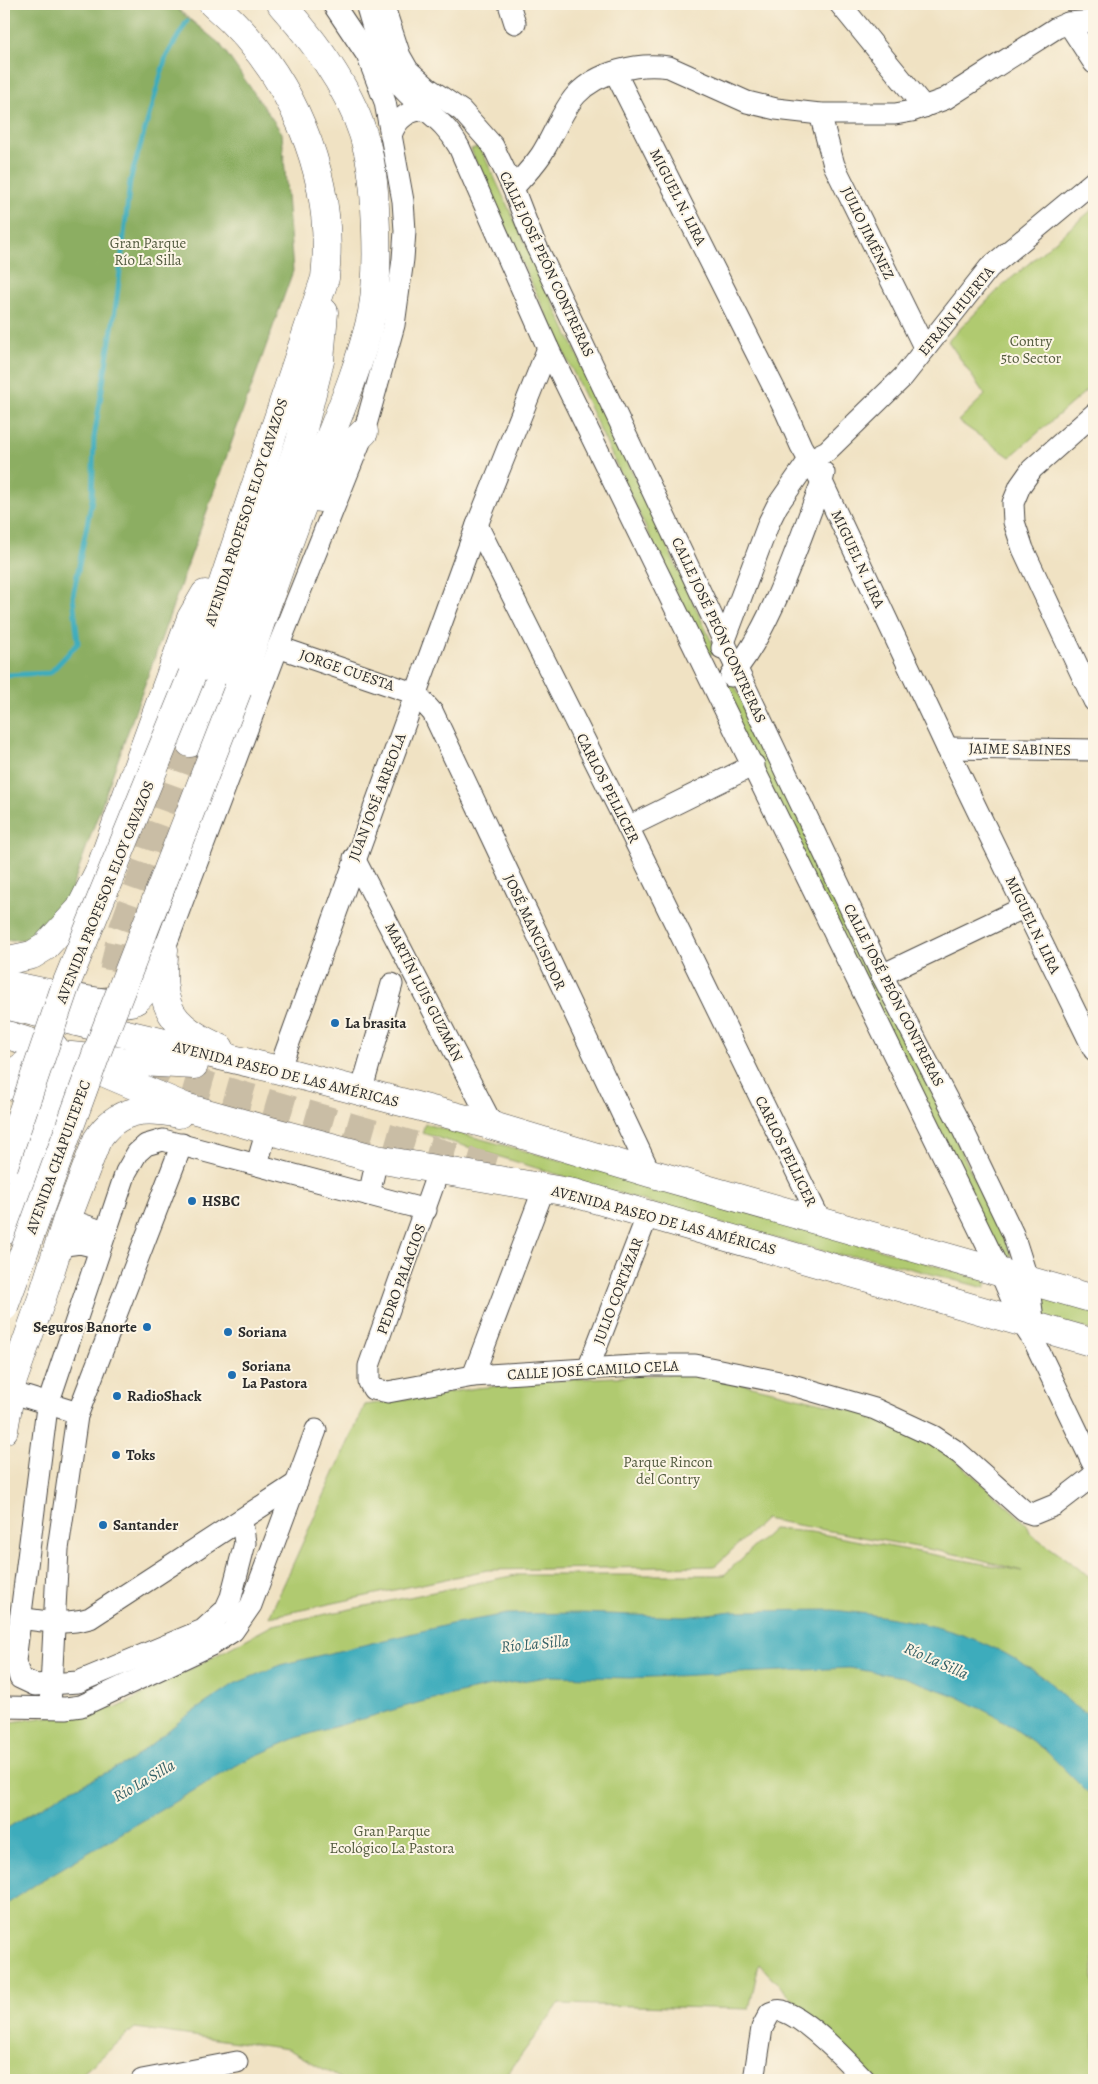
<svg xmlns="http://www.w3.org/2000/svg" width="1098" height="2084" font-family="Alegreya,serif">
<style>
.green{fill:#b0ca6f;stroke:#6e7a4d}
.forest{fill:#8cae62;stroke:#5c6c46}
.water{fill:#3eacbc;stroke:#346c74}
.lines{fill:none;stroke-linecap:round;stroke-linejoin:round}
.stream{stroke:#3eacbc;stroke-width:5}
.major-tunnel{stroke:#c9bda5;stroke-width:28;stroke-dasharray:28 14;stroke-linecap:butt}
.minor-casing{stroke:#494642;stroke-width:23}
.major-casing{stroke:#494642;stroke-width:29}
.minor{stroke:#fff;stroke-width:21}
.major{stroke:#fff;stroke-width:28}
.major-bridge-casing{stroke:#494642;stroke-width:29;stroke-linecap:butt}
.major-bridge{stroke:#fff;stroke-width:28}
.poi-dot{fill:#1f6fb2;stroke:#fcf5e5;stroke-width:2}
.labels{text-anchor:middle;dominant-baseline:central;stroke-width:4;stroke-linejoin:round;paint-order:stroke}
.street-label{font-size:15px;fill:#2b2b2b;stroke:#fcf5e5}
.park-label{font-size:15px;fill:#535b3f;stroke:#fcf5e5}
.poi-label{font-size:15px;font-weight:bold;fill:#2b2b2b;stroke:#fcf5e5;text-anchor:start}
.water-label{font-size:16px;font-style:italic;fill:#335f65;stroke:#fcf5e5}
</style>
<rect width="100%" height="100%" fill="#fcf5e5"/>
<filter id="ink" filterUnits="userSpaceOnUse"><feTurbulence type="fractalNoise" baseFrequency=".02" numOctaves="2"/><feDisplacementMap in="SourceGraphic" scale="10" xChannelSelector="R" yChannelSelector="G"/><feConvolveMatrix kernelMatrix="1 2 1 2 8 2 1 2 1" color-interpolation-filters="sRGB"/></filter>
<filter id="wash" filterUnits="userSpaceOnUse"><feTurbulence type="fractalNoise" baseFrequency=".0096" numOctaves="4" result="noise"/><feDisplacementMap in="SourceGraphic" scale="20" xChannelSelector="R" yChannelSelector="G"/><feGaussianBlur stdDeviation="1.12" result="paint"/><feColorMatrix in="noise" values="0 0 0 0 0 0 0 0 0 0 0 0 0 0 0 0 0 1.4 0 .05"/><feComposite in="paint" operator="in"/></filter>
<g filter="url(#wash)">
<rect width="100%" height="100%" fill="#f0e2c3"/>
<!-- green -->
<g class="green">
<path d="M480,147l236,504 -10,6 -228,-489 -7,-19z"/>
<path d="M1094,208v176l-84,73 -52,-36 27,-26 -37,-54 52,-53z"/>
<path d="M733,682l279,574 -16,3 -275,-567z"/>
<path d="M425,1124l335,90 227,67 -2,7 -119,-31 -29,-2 -147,-40 -268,-82z"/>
<path d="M1033,1291l61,18v22l-58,-16z"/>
<path d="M698,1373l170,41 71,31 87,78 5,11 46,33 17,15v498h-225l-110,-116 -10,45 -190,-5 -56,76h-160l-55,-31 -153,-21 -60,52h-71v-357l115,-16 154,-82 243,-50h208l49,-46 38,3 211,39 -51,-14 -206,-38 -50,47 -228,4 -218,47 96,-212 112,-17 97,-9z"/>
</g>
<!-- forest -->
<path class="forest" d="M4,4h167l49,40 62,89 11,138 -234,653c-21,15 -30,16 -55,16z"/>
<!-- water -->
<path class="water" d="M833,1610c64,7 126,16 182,49 10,7 22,13 32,21 14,12 28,32 47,36v83l-48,-48 -47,-33 -41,-21 -54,-20 -55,-9 -219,10 -79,-2 -65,11 -65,15 -125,36 -52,23 -202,119 -38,26v-76l60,-37 66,-32 55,-44 49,-33 46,-19 171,-41 56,-10 74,-1 104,4 47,-6z"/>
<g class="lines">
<!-- stream -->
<path class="stream" d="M4,675l46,-2 28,-30 -5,-47 19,-97 2,-61 23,-140 13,-117 36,-124 21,-36"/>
</g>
</g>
<g filter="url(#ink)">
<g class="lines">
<!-- major-tunnel -->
<g class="major-tunnel">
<path d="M118,1012l-7,-29 10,-49 69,-191"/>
<path d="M148,1060l30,17 329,95"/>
</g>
<defs>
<g id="minor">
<path d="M366,4c9,29 16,61 37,85 21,23 40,29 56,58l89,201 453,926 21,49 13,20 59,123"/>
<path d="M383,4l17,52 8,14 20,18 34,23 31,35 20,42 19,49 350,738 80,153 51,106 15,47 7,53"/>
<path d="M509,4l6,19"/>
<path d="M840,4l84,103"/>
<path d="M1068,23l26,40"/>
<path d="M615,72l171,340 15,34 21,36 125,266 147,302"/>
<path d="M820,114l14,51 91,184"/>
<path d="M391,136c5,-18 20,-28 38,-26"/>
<path d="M513,188c9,-10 20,-21 28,-33 12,-18 20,-43 35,-60 21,-23 62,-33 93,-28l78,35 29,7 44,5h75l17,-3 33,-12 111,-71 12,-5 26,-2"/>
<path d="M1094,414l-62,55 -12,17 -7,17 1,19 9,27 71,152"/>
<path d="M477,525l151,302 193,395"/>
<path d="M278,647l138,47 17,19 217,460"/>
<path d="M722,648l47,-126 8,-16 32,-46 18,-9 76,-74 86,-109 105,-87"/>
<path d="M731,676c41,-48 67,-134 91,-194l2,-9"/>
<path d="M947,748l147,2"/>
<path d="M628,827l126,-62"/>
<path d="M354,858l139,268"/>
<path d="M164,950l114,-303 86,-215 30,-107 9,-66 2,-28 -2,-30 -18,-99 -18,-47 -34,-51"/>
<path d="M882,975l143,-68"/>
<path d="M279,1070l198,-545 71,-177"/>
<path d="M361,1092l31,-108"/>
<path d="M257,1164l10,-34"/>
<path d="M439,1169l-70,197v16l4,7 15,3 85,-16 177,-11h45l94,19 86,25 58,27 26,17 65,58 9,3 22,-9 39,-30"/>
<path d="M369,1195l8,-36"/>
<path d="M67,1219l37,13"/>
<path d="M58,1246l22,-3 20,5"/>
<path d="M588,1369l60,-155"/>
<path d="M473,1376l71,-188"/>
<path d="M10,1392l68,21"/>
<path d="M242,1521l3,22 -14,54 -6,13 -22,20 -125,52 -43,3 -15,-7 -5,-17 32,-254 79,-235 11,-19 9,-8 17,-5 263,70"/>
<path d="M20,1618c25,4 46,7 70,0l207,-135"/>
<path d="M4,1707l62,1 15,-2 130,-61 22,-14 18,-26 65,-175"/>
<path d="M50,1707l8,-158 19,-133 105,-272"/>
<path d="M142,2080l95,-18"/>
<path d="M754,2080l8,-52 8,-15c5,-2 10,-4 15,-1 24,9 62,49 80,68"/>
</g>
<g id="major">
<path d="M320,498l31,-53 13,-13"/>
<path d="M192,675l133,-397c11,-102 -34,-208 -112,-274"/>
<path d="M238,689c22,-65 44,-131 69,-195 23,-60 51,-119 65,-181 5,-27 5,-56 4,-83 -1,-26 -2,-53 -8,-78 -12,-55 -50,-107 -87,-148"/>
<path d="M190,743l110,-302 20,-80 4,-49"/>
<path d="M164,957c-5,51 8,70 56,91"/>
<path d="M4,961l28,-6 13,-8 35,-38 20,-40 91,-251 14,-24"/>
<path d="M4,984c22,4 117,27 132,16 13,-10 21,-35 28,-50"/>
<path d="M4,1005l275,65 214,56 157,47 444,126"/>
<path d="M4,1034l35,11 146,62 82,23 110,29 197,34 520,150"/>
<path d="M4,1087l15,-18 9,-6 33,-8 61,6 72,4"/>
<path d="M4,1231l54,-151c5,-20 5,-22 -8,-38"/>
<path d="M4,1430l8,-47 31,-88 24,-76 30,-79c20,-32 48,-33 82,-26"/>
</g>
</defs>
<!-- minor casing -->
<use href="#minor" class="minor-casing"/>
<!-- major casing -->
<use href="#major" class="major-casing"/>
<!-- minor -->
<use href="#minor" class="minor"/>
<!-- major -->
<use href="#major" class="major"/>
<defs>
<g id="major-bridge">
<path d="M4,1166l61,-179 127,-312"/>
<path d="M4,1307l93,-255 141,-363"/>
</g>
</defs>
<!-- major-bridge casing -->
<use href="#major-bridge" class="major-bridge-casing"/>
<!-- major-bridge -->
<use href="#major-bridge" class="major-bridge"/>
</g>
</g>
<!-- markers -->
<g class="poi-dot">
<circle cx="335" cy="1023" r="5"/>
<circle cx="192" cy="1201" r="5"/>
<circle cx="147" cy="1327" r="5"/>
<circle cx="228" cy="1332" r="5"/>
<circle cx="232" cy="1375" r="5"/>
<circle cx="117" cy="1396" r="5"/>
<circle cx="116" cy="1455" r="5"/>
<circle cx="103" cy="1525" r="5"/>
</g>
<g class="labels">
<!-- street labels -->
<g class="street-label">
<text transform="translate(678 197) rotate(63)">MIGUEL N. LIRA</text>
<text transform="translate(868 233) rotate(64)">JULIO JIMÉNEZ</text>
<text transform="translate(547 264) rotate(65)">CALLE JOSÉ PEÓN CONTRERAS</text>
<text transform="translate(956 311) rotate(-51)">EFRAÍN HUERTA</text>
<text transform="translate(246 512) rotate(-72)">AVENIDA PROFESOR ELOY CAVAZOS</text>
<text transform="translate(858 559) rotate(65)">MIGUEL N. LIRA</text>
<text transform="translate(719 630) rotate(65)">CALLE JOSÉ PEÓN CONTRERAS</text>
<text transform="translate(347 670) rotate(19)">JORGE CUESTA</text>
<text transform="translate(1020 749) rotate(1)">JAIME SABINES</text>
<text transform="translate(608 788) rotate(63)">CARLOS PELLICER</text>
<text transform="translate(377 797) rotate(-69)">JUAN JOSÉ ARREOLA</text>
<text transform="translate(105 892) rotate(-68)">AVENIDA PROFESOR ELOY CAVAZOS</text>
<text transform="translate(1033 925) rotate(64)">MIGUEL N. LIRA</text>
<text transform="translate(535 932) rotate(65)">JOSÉ MANCISIDOR</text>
<text transform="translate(424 992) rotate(63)">MARTÍN LUIS GUZMÁN</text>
<text transform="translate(894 995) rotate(63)">CALLE JOSÉ PEÓN CONTRERAS</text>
<text transform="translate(286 1074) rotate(14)">AVENIDA PASEO DE LAS AMÉRICAS</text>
<text transform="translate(786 1151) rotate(64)">CARLOS PELLICER</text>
<text transform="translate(58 1157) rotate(-70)">AVENIDA CHAPULTEPEC</text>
<text transform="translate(664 1220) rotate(15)">AVENIDA PASEO DE LAS AMÉRICAS</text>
<text transform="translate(401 1279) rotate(-70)">PEDRO PALACIOS</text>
<text transform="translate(618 1291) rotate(-69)">JULIO CORTÁZAR</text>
<text transform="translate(593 1370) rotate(-3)">CALLE JOSÉ CAMILO CELA</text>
</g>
<!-- park labels -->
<g class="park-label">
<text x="148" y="243">Gran Parque<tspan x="148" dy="17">Río La Silla</tspan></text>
<text x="1031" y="341">Contry<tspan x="1031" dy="17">5to Sector</tspan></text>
<text x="668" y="1462">Parque Rincon<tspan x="668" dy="17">del Contry</tspan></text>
<text x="392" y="1831">Gran Parque<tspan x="392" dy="17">Ecológico La Pastora</tspan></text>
</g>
<!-- poi labels -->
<g class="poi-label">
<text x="345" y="1023">La brasita</text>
<text x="202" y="1201">HSBC</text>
<text x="137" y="1327" text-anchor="end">Seguros Banorte</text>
<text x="238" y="1332">Soriana</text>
<text x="242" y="1366">Soriana<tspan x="242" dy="17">La Pastora</tspan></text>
<text x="127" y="1396">RadioShack</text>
<text x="126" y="1455">Toks</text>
<text x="113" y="1525">Santander</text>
</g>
<!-- water labels -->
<g class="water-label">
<text transform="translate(535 1644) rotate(-5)">Río La Silla</text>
<text transform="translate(936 1661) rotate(24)">Río La Silla</text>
<text transform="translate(144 1781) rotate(-30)">Río La Silla</text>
</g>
</g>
<!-- margin -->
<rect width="1098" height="2084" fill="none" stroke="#fcf5e5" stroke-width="20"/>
</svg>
